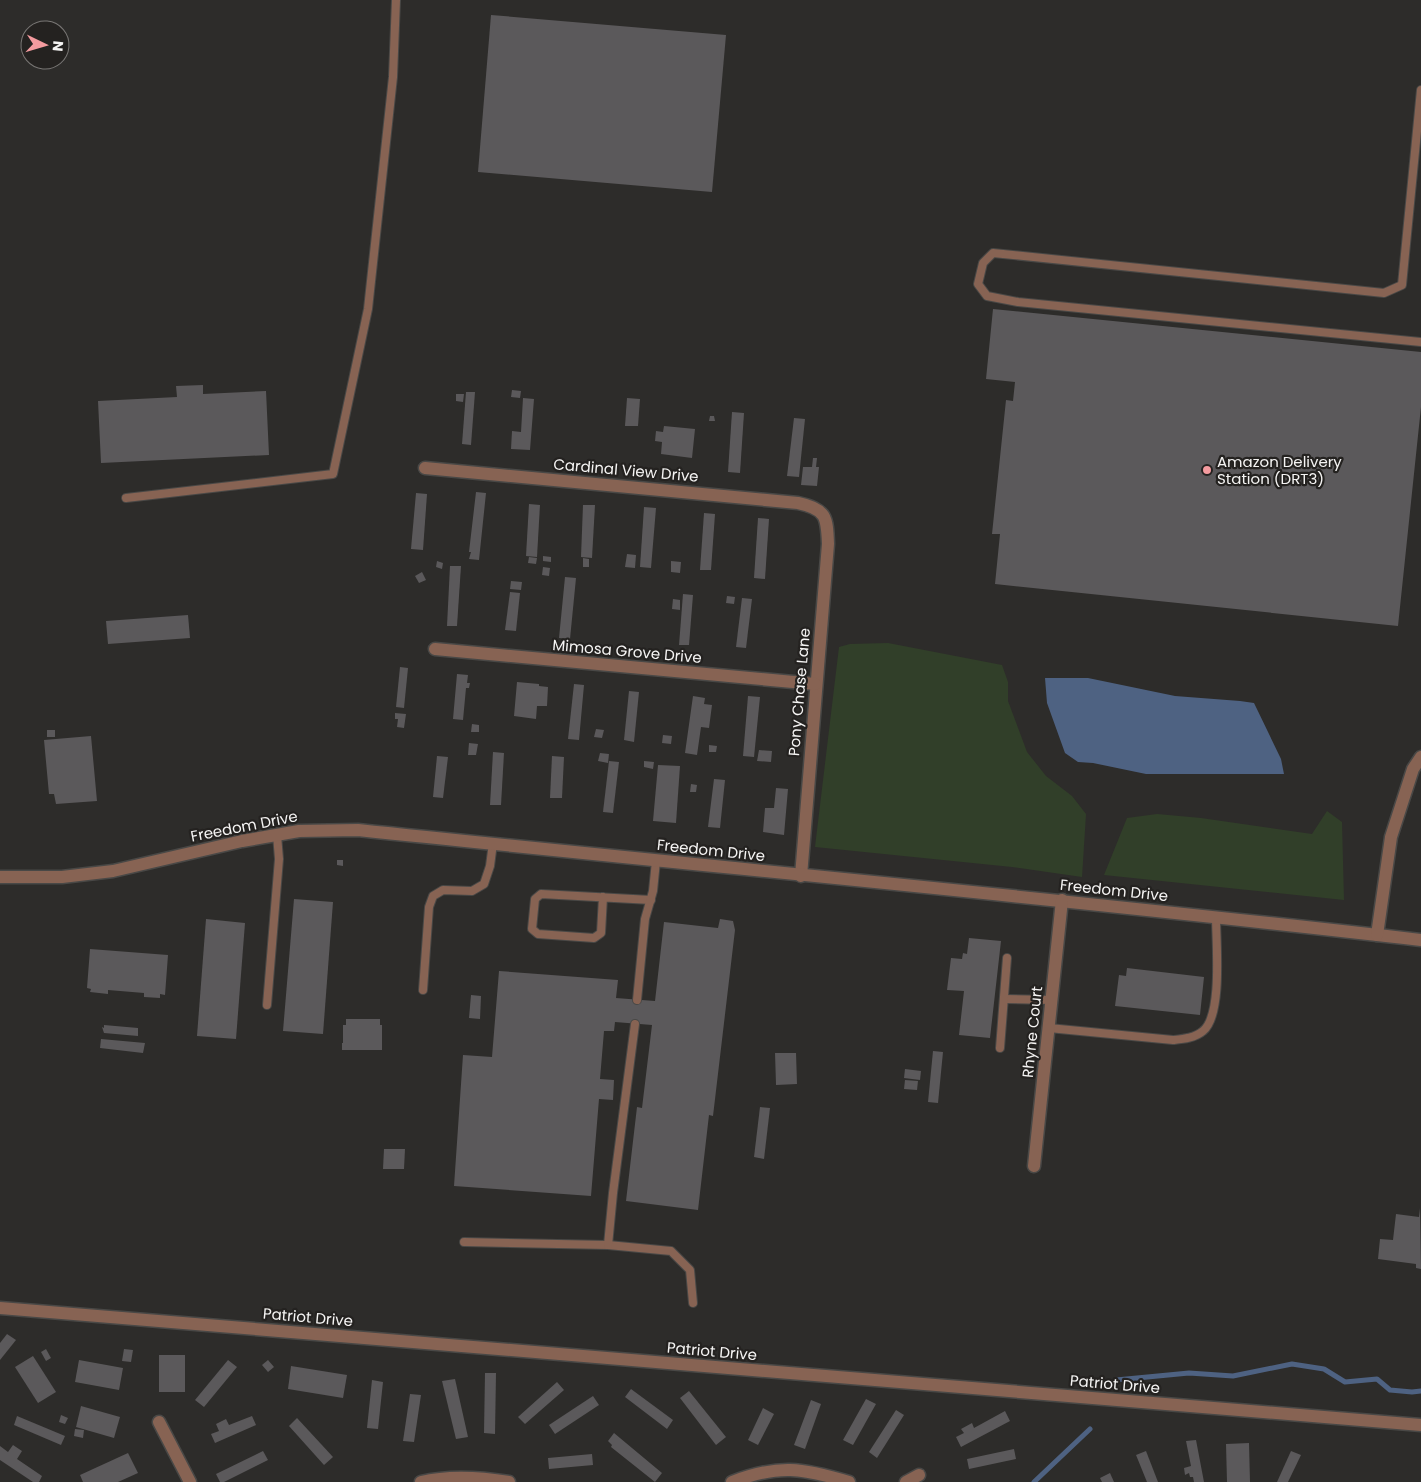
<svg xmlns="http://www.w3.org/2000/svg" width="1421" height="1482" font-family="Poppins,sans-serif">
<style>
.green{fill:#313f29}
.water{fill:#4e6282}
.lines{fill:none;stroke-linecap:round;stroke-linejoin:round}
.stream{stroke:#4e6282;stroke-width:5}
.building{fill:#5b595b}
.lane-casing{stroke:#494846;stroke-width:10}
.street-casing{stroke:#494846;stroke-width:15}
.lane{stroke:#876353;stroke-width:8}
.street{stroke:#876353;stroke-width:12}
.poi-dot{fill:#f49b9f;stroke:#242220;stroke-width:2}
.labels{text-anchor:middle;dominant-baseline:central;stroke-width:4.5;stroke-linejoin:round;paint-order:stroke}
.poi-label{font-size:15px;fill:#f5f4f3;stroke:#242220;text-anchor:start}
.street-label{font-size:15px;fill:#f5f4f3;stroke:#242220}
</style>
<rect width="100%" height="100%" fill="#2d2c2a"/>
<!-- green -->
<g class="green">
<path d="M888,643l114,22 6,17v19l19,51 19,24 26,20 14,18 -4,63 -70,-10 -197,-20 24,-200 11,-3z"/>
<path d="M1327,811l15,11 2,78 -240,-25 23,-57 30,-4 44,4 111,16z"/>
</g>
<!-- water -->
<path class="water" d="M1045,678h43l87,18 65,5 14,2 27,56 3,15h-138l-53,-11 -15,-1 -13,-9 -18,-50z"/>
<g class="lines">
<!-- stream -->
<g class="stream">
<path d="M1116,1380l73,-7 44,3 59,-12 32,5 21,13 32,-3 13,11 22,2 9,-1"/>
<path d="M1034,1482l56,-53"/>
</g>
</g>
<!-- building -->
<g class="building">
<path d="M491,15l235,20 -14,157 -234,-20z"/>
<path d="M993,309l428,43v55l-23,219 -403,-42 5,-50h-8l14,-134 7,1 2,-19 -29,-3z"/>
<path d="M203,385v9l63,-3 3,64 -168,8 -3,-62 79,-4 -1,-11z"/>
<path d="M512,390l9,1 -1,7 -9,-1z"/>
<path d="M466,392h9l-4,53 -9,-1z"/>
<path d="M456,394h8l-1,8 -7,-1z"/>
<path d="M523,398l11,1 -4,51 -19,-1 1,-18 9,1z"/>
<path d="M627,398l13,1 -2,27h-13z"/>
<path d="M732,412l12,1 -4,60 -12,-1z"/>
<path d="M710,416h4l1,5h-6z"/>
<path d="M794,418l11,1 -6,58 -12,-1z"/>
<path d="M664,426l31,3 -3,29 -31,-4 1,-12 -7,-1 1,-10 7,1z"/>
<path d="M813,458h4l-1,9h3l-2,19 -16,-1 2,-18h9z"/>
<path d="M476,492l10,1 -7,67 -10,-1 2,-7h-2z"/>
<path d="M416,493l11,1 -4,56 -12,-1z"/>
<path d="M529,504l11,1 -3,52 -11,-1z"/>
<path d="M583,505h12l-3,53 -11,-1z"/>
<path d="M644,507l12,1 -5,60 -11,-1z"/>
<path d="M704,513l11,1 -4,56h-11z"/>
<path d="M758,518l11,1 -4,60 -11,-1z"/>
<path d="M627,554l9,1 -1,13 -10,-1z"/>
<path d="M543,556l8,1v5l-8,-1z"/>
<path d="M529,557l8,1 -1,6 -8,-1z"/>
<path d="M583,558l6,1v8h-6z"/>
<path d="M437,561l6,2 -1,6 -6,-2z"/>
<path d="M671,561l10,1 -1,11 -9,-1z"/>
<path d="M450,566h11l-4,60h-10z"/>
<path d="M543,567l7,1 -1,8 -7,-1z"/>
<path d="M422,572l4,8 -7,3 -4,-7z"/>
<path d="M565,577l11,1 -6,61 -11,-1z"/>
<path d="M511,581l11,1 -1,8 -11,-1z"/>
<path d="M510,592l10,1 -4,38 -11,-1z"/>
<path d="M683,594l10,1 -4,50h-10z"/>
<path d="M727,596l8,1 -1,7 -8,-1z"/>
<path d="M742,598l10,1 -6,49 -10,-1z"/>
<path d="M673,599l7,1v10l-8,-1z"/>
<path d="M188,615l2,23 -82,6 -2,-23z"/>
<path d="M400,667l8,1 -4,40 -8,-1z"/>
<path d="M457,674l11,1 -1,8h3l-1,5h-3l-3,32 -10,-1z"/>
<path d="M517,682l22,2v2l9,1 -1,19h-10l-1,13 -22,-3z"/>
<path d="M574,684l10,1 -5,55 -11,-1z"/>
<path d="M629,691l10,1 -5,50 -10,-2z"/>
<path d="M693,696l12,2 -1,6 8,1 -3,23 -8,-1 -4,28 -12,-2z"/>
<path d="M748,696l12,1 -6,60 -11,-1z"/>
<path d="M395,713l11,1 -2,14 -7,-1 1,-8h-3z"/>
<path d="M472,724l7,1v7h-8z"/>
<path d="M596,729l8,1 -2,8 -8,-1z"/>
<rect x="47" y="730" width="8" height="7"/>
<path d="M663,735l9,1 -1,8 -9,-1z"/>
<path d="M91,736l6,65 -41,3 -2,-10h-5l-5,-54z"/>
<path d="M469,743l9,1 -2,11h-8z"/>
<path d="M709,745l8,1 -1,6h-7z"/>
<path d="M759,750l13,1 -1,11 -14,-1z"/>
<path d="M493,752l11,1 -3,52h-11z"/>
<path d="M600,753l9,1 -1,9 -10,-2z"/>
<path d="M437,756l11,1 -5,41 -10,-1z"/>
<path d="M552,756l12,1 -2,41h-12z"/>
<path d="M609,761l10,1 -6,51 -10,-1z"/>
<path d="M644,761l10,1 -1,7 -9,-2z"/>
<path d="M658,765l22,1 -4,57 -23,-2z"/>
<path d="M714,779l11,1 -5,48 -12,-1z"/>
<path d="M691,784l6,1 -1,7h-6z"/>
<path d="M776,788l12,1 -4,46 -21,-3 2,-24h9z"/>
<path d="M337,860h6v6l-6,-1z"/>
<path d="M294,899l39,3 -10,132 -40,-3z"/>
<path d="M206,919l39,4 -9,116 -39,-3z"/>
<path d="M720,919l13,2 2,9 -22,186 -4,-1 -11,95 -72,-9 11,-94 5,1 10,-83 -37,-3 -1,9h-10l-4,48 14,1 -1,20 -14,-1 -8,97 -137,-10 9,-131 29,2 7,-86 119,9 -2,18 39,3 9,-79 54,6z"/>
<path d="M969,938l32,3 -11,97 -31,-3 5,-44 -17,-1 4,-32 11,1 1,-6 4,1z"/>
<path d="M90,949l78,6 -3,40 -5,-1v4l-16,-1v-4l-36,-3v4l-18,-2 1,-3 -4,-1z"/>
<path d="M1127,968l77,9 -4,38 -85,-9 4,-31 7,1z"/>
<path d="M471,995l10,1 -1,23 -11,-1z"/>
<path d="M346,1019h34v6h2v25h-40v-7h1v-18h3z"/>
<path d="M104,1025l34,3v8l-34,-3 -2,-6 2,1z"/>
<path d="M101,1039l44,4 -2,10 -43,-5z"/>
<path d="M933,1051l10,1 -5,51 -10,-1z"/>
<path d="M775,1053h21l1,31 -21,1z"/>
<path d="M905,1069l16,2 -1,9 -16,-2z"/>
<path d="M905,1080l13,1 -1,9 -13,-1z"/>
<path d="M760,1107l10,1 -6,51 -10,-2z"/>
<path d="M384,1149h21l-1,20h-21z"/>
<path d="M1420,1208l1,61 -5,-1v-4l-38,-5 2,-20 13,1 3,-26 23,3z"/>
<path d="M7,1334l9,6 -16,20v-17z"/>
<path d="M46,1349l5,9 -5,3 -5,-9z"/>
<path d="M124,1349l9,1 -2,12 -9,-1z"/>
<rect x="159" y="1355" width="26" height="37"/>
<path d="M33,1356l23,36 -18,11 -23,-36z"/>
<path d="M79,1360l44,8 -4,22 -44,-8z"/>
<path d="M228,1360l9,7 -33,40 -9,-7z"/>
<path d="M268,1360l6,7 -6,5 -6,-7z"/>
<path d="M291,1366l56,9 -4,23 -55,-9z"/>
<path d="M485,1373h11l-1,61 -11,-1z"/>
<path d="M455,1379l13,58 -12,2 -14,-58z"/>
<path d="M372,1380l11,2 -5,47 -11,-1z"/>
<path d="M557,1382l7,8 -39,34 -7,-7z"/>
<path d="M631,1389l42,31 -6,9 -42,-32z"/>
<path d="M689,1391l37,46 -10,8 -36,-47z"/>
<path d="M410,1394l11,1 -7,47 -11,-1z"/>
<path d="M593,1396l6,9 -44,29 -6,-9z"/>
<path d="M866,1399l10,5 -23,41 -10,-5z"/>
<path d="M811,1400l10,4 -16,45 -11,-4z"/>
<path d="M81,1406l39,11 -6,21 -38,-11z"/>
<path d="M763,1408l11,6 -16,31 -10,-5z"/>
<path d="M896,1410l8,5 -27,43 -8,-6z"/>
<path d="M1005,1411l5,10 -49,26 -5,-10 8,-4 -3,-4 11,-6 2,5z"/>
<path d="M61,1415l7,3 -3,6 -6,-2z"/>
<path d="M17,1416l48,20 -4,9 -47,-20z"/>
<path d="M252,1416l4,9 -41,18 -4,-9 8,-3 -3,-7 10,-5 3,6z"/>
<path d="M297,1418l36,39 -9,8 -35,-39z"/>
<path d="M75,1429l9,1 -1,8 -9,-2z"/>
<path d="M614,1433l48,40 -7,9 -44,-35 1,-2 -4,-4z"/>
<path d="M1196,1440l8,42h-10l-1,-5h-3l-1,-4 -4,2 -1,-7 7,-2 -5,-25z"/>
<path d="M1249,1443l1,39h-23l-1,-38z"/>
<path d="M13,1445l9,6 -5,8 25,17 -3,6h-6l-33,-22v-14l8,6z"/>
<path d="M1014,1449l2,10 -47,10 -2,-10z"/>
<path d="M263,1451l5,9 -44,22h-4l-4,-8z"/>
<path d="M1146,1451l12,31h-11l-11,-27z"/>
<path d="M1291,1451l10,4 -13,27h-11z"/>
<path d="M128,1453l10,20 -20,9h-35l-3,-7z"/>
<path d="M592,1454l1,11 -44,4 -1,-11z"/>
<path d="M1110,1473l4,9h-12l-2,-4z"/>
</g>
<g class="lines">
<defs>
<g id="lane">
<path d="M1421,90l-19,195 -18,8 -391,-40 -10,10 -5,21 9,12 31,6 403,40"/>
<path d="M126,498l207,-24 35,-165 25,-232 3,-77"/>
<path d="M603,897l-2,36 -7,5 -56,-4 -6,-5 3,-30 6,-5 110,6"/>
<path d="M423,990l6,-83 4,-11 10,-6 29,1 12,-7 6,-18 3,-23"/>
<path d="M1004,999l48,1"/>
<path d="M637,1000l8,-81 8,-28 3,-30"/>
<path d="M267,1005l12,-146 -2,-24"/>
<path d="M1049,1028l124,12c10,-1 22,-2 30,-9 20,-16 13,-89 13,-114"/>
<path d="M1000,1048l7,-90"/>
<path d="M464,1242l144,3 63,6 19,19 3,33"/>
<path d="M608,1245l5,-52 22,-169"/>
</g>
<g id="street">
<path d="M425,468l373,35c29,6 29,15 30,41l-27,332"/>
<path d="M435,649l380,35"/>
<path d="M0,877h62l51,-6 129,-30 57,-10 59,-1c354,37 709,69 1063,110"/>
<path d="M1377,935l14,-98 22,-68 8,-12"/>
<path d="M1034,1166l28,-266"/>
<path d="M0,1308l1421,117"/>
<path d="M159,1422l31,60"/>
<path d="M421,1482c29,-7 58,-5 88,0"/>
<path d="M732,1482c47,-18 70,-14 117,0"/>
<path d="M906,1482l13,-7"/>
</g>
</defs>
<!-- lane casing -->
<use href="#lane" class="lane-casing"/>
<!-- street casing -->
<use href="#street" class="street-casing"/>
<!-- lane -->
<use href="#lane" class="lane"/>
<!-- street -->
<use href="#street" class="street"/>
</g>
<!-- markers -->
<circle class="poi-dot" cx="1207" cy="470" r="5"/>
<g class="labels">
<!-- poi labels -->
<g class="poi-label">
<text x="1217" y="461">Amazon Delivery<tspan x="1217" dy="17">Station (DRT3)</tspan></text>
</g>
<!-- street labels -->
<g class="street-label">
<text transform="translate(626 470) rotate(5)">Cardinal View Drive</text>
<text transform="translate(627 651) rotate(5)">Mimosa Grove Drive</text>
<text transform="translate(799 692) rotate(-85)">Pony Chase Lane</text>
<text transform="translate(244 826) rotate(-11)">Freedom Drive</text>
<text transform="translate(711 850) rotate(6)">Freedom Drive</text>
<text transform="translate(1114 890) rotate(6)">Freedom Drive</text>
<text transform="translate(1032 1032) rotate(-84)">Rhyne Court</text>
<text transform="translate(308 1317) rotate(5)">Patriot Drive</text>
<text transform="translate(712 1351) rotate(5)">Patriot Drive</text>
<text transform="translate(1115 1384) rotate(5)">Patriot Drive</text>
</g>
</g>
<!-- north arrow -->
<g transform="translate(45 45) rotate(95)"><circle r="24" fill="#242220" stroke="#787674"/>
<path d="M0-4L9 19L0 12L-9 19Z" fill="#f49b9f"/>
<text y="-8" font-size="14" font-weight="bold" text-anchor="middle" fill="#f5f4f3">N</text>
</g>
</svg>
